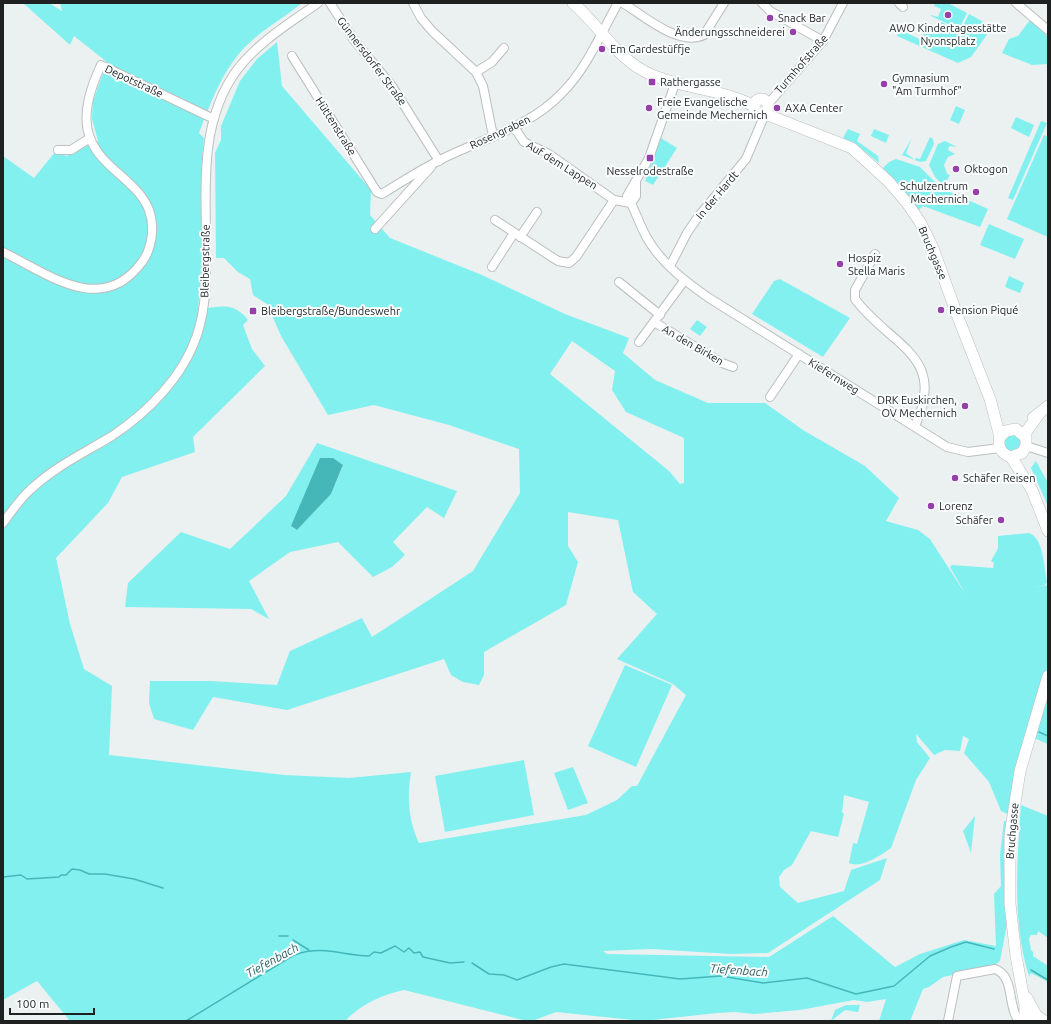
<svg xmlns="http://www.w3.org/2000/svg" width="1051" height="1024" font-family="Ubuntu,sans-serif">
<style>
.green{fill:#83f0f0;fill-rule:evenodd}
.water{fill:#45b7b8}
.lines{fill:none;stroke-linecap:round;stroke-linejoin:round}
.stream{stroke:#45b7b8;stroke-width:1.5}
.minor-casing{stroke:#bbbfbf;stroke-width:10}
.major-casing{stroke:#bbbfbf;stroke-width:12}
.minor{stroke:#fff;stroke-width:8}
.major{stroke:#fff;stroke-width:11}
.poi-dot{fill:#963eaa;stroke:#f9fdfd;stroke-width:1.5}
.labels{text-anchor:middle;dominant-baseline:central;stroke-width:4;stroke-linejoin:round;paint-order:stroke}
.poi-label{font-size:11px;fill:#1f2020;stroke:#f9fdfd;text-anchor:start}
.street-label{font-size:11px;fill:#1f2020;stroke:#f9fdfd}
.water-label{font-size:12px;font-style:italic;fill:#2d5e5e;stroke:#f9fdfd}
</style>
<rect width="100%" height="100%" fill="#ebf0f0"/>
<!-- green -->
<g class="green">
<path d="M23,3h26l13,8 -2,-8h242c-17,14 -37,25 -54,41 -25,24 -37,58 -49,89l5,5c-7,57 1,115 -6,171 22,-1 34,-9 50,11l-5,5 9,24 13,17 -72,71 2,15 -73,25 -14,26 -52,55 14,66 14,45 28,17 -3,69 175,20 65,3 62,-6c-4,26 -3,47 8,71l167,-28 31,-15 15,-14h5l49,-91 -13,-11 -56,-25 40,-45 -24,-22 -15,-72 -50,-8v34l10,16 -12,43 -82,47v23l-5,10 -16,-3 -12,-7 -7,-16 -157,51 -74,-13 -20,33 -39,-11 -5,-16 1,-22h60l67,4 13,-34 72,-33 10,19 101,-66 47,-78 -1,-44 -70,-24 -75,-20 -46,10 -47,-79 -14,-32 -14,-9 -3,-16 -12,-7 -14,-14h-8l-1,-105 6,-13v-14l19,-45 17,-22 20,-17 5,44 89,104 -1,25 20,23 92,37 83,39 64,24 -6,15 32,27 53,23h57l38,27 62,36 34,32 -13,23 32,9 12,9 36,56 -16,-28 2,-2 41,3 1,-5 -3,-2 7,-13v-12l31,-3c15,5 15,35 18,49l-2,3 -9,2 12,-2v75l-2,16 -29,91 -9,47 -7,-3 -12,-29 -25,-29 5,-14 -6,-3 -3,15 -15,-1 -11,5 -18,-21 1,8 13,16 -14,22 -25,68c-10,7 -30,21 -42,15l4,-20 4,1 12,-42 -25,-7 -2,17 2,2 -6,23 -27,-6 -19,34 -8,5 -5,7 1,10 18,16 46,-12 7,-21 36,-12 -7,22 -112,73 -37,1 -80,-5 -48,2 4,3 162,3 64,-41 62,51 25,-13 44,-14 32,6 -2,-52 7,-8 -1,-31 4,-34h3v103l-7,37 -8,6 -49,10 -14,10 -6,2 -13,32h-31l7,-22 -19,3 -13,-2 -54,10 -46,4 -19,-2 -18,1 -74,8 -87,-9 -24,9h-5l-123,-31c-21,4 -44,15 -59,31h-275l-33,-40 -34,19v-844l31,22 21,-26 12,4 12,-8 19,-7 -6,-22 1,-18 14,-39 -33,-26 -4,9zM572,341l43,30 -3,19 14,22 58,26v45l-4,1 -11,-13 -119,-97z"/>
<path d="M935,3h13l19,10 -8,16 -28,-13v-1l7,2 3,-8 -7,-3z"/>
<path d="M969,14l18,10 4,5 -20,28 -13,6 -61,-27 2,-7 22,11 3,-7 14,1 3,-12 20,8z"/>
<path d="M1030,20l18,17v27l-16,1 -30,-12 7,-14 9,-3z"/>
<path d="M956,106l9,4 -6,14 -9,-4z"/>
<path d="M1016,117l18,8 -5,12 -18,-9z"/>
<path d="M1041,121l6,2 -34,77 -5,-2z"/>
<path d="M848,129l12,5 -3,7 21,15 1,7 -22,-18 -14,-7z"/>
<path d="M874,129l15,6 -3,8 -15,-7z"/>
<path d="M1044,135l4,2v100l-41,-18z"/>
<path d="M930,137l3,2 1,5 -8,17 -6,1 -18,-7 10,-17 -6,15 9,7 1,-2 4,1z"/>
<path d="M661,138l16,10 -24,37 -8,-4z"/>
<path d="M945,141l12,6 -8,-1 -1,4 7,4 -7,3 -4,8 3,9 3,1 -6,11 -9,-9 -6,-12 9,-21z"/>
<path d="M896,159l24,8 21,21 47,21 -8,18 -57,-21 -4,4 -36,-42 6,-6z"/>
<path d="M989,224l35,15 -9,20 -35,-14z"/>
<path d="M1009,276l15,7 -4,10 -15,-6z"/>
<path d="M780,279l70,39 -27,39 -71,-43 22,-33z"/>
<path d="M697,320l10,7 -7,9 -10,-7z"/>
<path d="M1011,433l10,4 1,12 -15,4 -5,-11z"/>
<path d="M317,443l140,48 -13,27 -17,-11 -34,35 12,13 -13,12 -19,10 -35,-35 -48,10 -41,29 20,38 -18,-10 -126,-2 3,-24 53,-51 49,17 56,-53zM343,466l-12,28 -34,36 -6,-4z"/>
<path d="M1036,461l12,22v23l-17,-38z"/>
<path d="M625,665l47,20 -36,82 -48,-21z"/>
<path d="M1048,698v46l-14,-6z"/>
<path d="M524,760l10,55 -89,17 -10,-56z"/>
<path d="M573,767l15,36 -20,7 -14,-37z"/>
<path d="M1021,805l27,11v122l-10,-7 -1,4h-6l-2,4 2,11 2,2v4l15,10v16l-17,-9 -2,3c-17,-53 -12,-116 -8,-171z"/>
<path d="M975,816l-4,37 -8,-22z"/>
<path d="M846,1005h14l-2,7 -13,-2 -14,11 4,-11z"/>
</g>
<!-- water -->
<path class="water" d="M320,458h13l10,7 -12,29 -34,36 -6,-4z"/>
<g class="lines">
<!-- stream -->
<g class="stream">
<path d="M1039,732l9,4"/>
<path d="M3,877l18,-2 6,4 32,-2 2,-2h5l6,-6 8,1 9,4h16l29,5 29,9"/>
<path d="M279,936h9"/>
<path d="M293,940l16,10"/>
<path d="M472,963l17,11 15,1 13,5 34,-13 13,-3 116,15 41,-3 42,7 44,-5 49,16 38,-8 36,-30 21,-9 15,-5 28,7"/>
<path d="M1031,970l17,10"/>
<path d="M186,1021l108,-66c29,-10 47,0 75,1l5,-4 7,1 14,-7 9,6 5,-4 5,5 6,-1 3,5 27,6 14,-1"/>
</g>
<defs>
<g id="minor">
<path d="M330,3l24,37 38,46 47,75"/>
<path d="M413,3l8,15 11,13 44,41 7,14 10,50"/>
<path d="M623,3c21,13 56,44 81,32l20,-32"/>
<path d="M762,3l8,8 53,30"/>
<path d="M899,3l4,4"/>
<path d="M1016,3l32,27"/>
<path d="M292,56l85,136 5,2c19,-12 38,-24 58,-34 41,-21 89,-32 122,-67 25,-25 39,-60 56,-90"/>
<path d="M476,72l16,-10 12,-14"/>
<path d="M676,81l-27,77 -22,38c8,13 12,28 20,42 14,25 39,44 62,60l238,149 21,5 32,-4"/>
<path d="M768,104l55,-63 20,-38"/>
<path d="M514,127l10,15 25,12 65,46"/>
<path d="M58,150h13l19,-12"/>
<path d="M631,203l5,-7v-14"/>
<path d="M495,220l63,41 11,2 7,-6 38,-57 17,3"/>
<path d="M375,229l56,-62"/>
<path d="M520,237l17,-25"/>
<path d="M3,252c45,22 99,65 139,10 10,-13 13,-35 7,-52 -11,-29 -48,-42 -59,-72 -9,-24 1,-51 11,-73l113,54"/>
<path d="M875,254l-20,36v9c35,47 93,56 60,127"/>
<path d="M670,266l17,-33 11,-16 48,-58 19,-45"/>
<path d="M492,267l22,-34"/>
<path d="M619,282l41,33"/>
<path d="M654,322l68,41 11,4"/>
<path d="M639,342l45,-61"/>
<path d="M770,397l29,-43"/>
<path d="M1026,446l22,7"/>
<path d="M3,523c8,-11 17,-24 27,-33 24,-23 54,-37 82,-54 36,-24 71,-59 85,-101 11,-33 9,-67 9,-101 -1,-56 -4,-117 31,-164 21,-28 53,-47 81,-67"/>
<path d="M948,1021l9,-45 38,-7c20,7 12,38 24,52"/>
</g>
<g id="major">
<path d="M573,3c27,23 45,58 79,72 33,14 70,14 102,31"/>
<circle cx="761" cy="106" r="7"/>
<path d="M763,113l89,35 37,34 18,21 13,19 13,26 23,64 34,87 10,38"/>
<path d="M1033,418l15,-12"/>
<path d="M1025,437l-9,-8 -10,2 -6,6c-3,9 1,17 11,20l11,-4 4,-7v-14l13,-18"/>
<path d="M1011,457l21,33 16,41"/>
<path d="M1027,998l9,17"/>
<path d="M1029,1016h8l7,5"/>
<path d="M1025,1018v-13l-9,-49 -6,-52v-69l10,-64 28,-95"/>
</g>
</defs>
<!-- minor casing -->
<use href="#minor" class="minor-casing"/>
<!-- major casing -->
<use href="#major" class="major-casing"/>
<!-- minor -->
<use href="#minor" class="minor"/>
<!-- major -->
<use href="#major" class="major"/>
</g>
<!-- markers -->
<g class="poi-dot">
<circle cx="948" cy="15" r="4"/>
<circle cx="770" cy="18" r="4"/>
<circle cx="793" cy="32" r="4"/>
<circle cx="602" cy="49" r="4"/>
<rect x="648" y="78" width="8" height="8" rx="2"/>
<circle cx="884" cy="84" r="4"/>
<circle cx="649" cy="108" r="4"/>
<circle cx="777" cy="108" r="4"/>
<rect x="646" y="154" width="8" height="8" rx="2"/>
<circle cx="956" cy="169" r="4"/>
<circle cx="976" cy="192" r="4"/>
<circle cx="840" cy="264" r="4"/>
<circle cx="941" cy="310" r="4"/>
<rect x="249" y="307" width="8" height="8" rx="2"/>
<circle cx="965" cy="406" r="4"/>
<circle cx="955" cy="478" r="4"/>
<circle cx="931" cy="506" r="4"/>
<circle cx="1001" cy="520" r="4"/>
</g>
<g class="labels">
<!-- poi labels -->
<g class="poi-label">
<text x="778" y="18">Snack Bar</text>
<text x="948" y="28" text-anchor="middle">AWO Kindertagesstätte<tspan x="948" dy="13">Nyonsplatz</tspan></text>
<text x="785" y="32" text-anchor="end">Änderungsschneiderei</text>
<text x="610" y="49">Em Gardestüffje</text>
<text x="892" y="78">Gymnasium<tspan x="892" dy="13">"Am Turmhof"</tspan></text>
<text x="660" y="82">Rathergasse</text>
<text x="657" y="102">Freie Evangelische<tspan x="657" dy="13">Gemeinde Mechernich</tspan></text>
<text x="785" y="108">AXA Center</text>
<text x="964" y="169">Oktogon</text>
<text x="650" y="171" text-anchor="middle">Nesselrodestraße</text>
<text x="968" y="186" text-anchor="end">Schulzentrum<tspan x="968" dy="13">Mechernich</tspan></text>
<text x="848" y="258">Hospiz<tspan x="848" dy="13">Stella Maris</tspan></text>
<text x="949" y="310">Pension Piqué</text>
<text x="261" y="311">Bleibergstraße/Bundeswehr</text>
<text x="957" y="400" text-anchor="end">DRK Euskirchen,<tspan x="957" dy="13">OV Mechernich</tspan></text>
<text x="963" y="478">Schäfer Reisen</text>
<text x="939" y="506">Lorenz</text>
<text x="993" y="520" text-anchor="end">Schäfer</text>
</g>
<!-- street labels -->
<g class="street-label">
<text transform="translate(372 61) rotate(53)">Günnersdorfer Straße</text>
<text transform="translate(801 64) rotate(-49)">Turmhofstraße</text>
<text transform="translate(134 81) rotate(25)">Depotstraße</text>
<text transform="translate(336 126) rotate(58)">Hüttenstraße</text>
<text transform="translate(500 132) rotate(-25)">Rosengraben</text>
<text transform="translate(562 165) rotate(32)">Auf dem Lappen</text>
<text transform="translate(717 195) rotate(-50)">In der Hardt</text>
<text transform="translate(933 253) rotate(67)">Bruchgasse</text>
<text transform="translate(205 261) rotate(-89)">Bleibergstraße</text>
<text transform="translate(693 345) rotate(30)">An den Birken</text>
<text transform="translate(834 376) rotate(32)">Kiefernweg</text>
<text transform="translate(1012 831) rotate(-85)">Bruchgasse</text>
</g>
<!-- water labels -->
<g class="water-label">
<text transform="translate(272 960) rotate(-29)">Tiefenbach</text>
<text transform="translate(739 970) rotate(4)">Tiefenbach</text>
</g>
</g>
<!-- border -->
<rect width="1051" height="1024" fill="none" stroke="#1f2020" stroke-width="8"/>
<!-- scale -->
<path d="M10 1008v6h84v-6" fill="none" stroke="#1f2020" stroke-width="2"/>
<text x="16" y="1008" font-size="12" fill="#1f2020" stroke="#f9fdfd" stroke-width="3" paint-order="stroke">100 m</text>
</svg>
